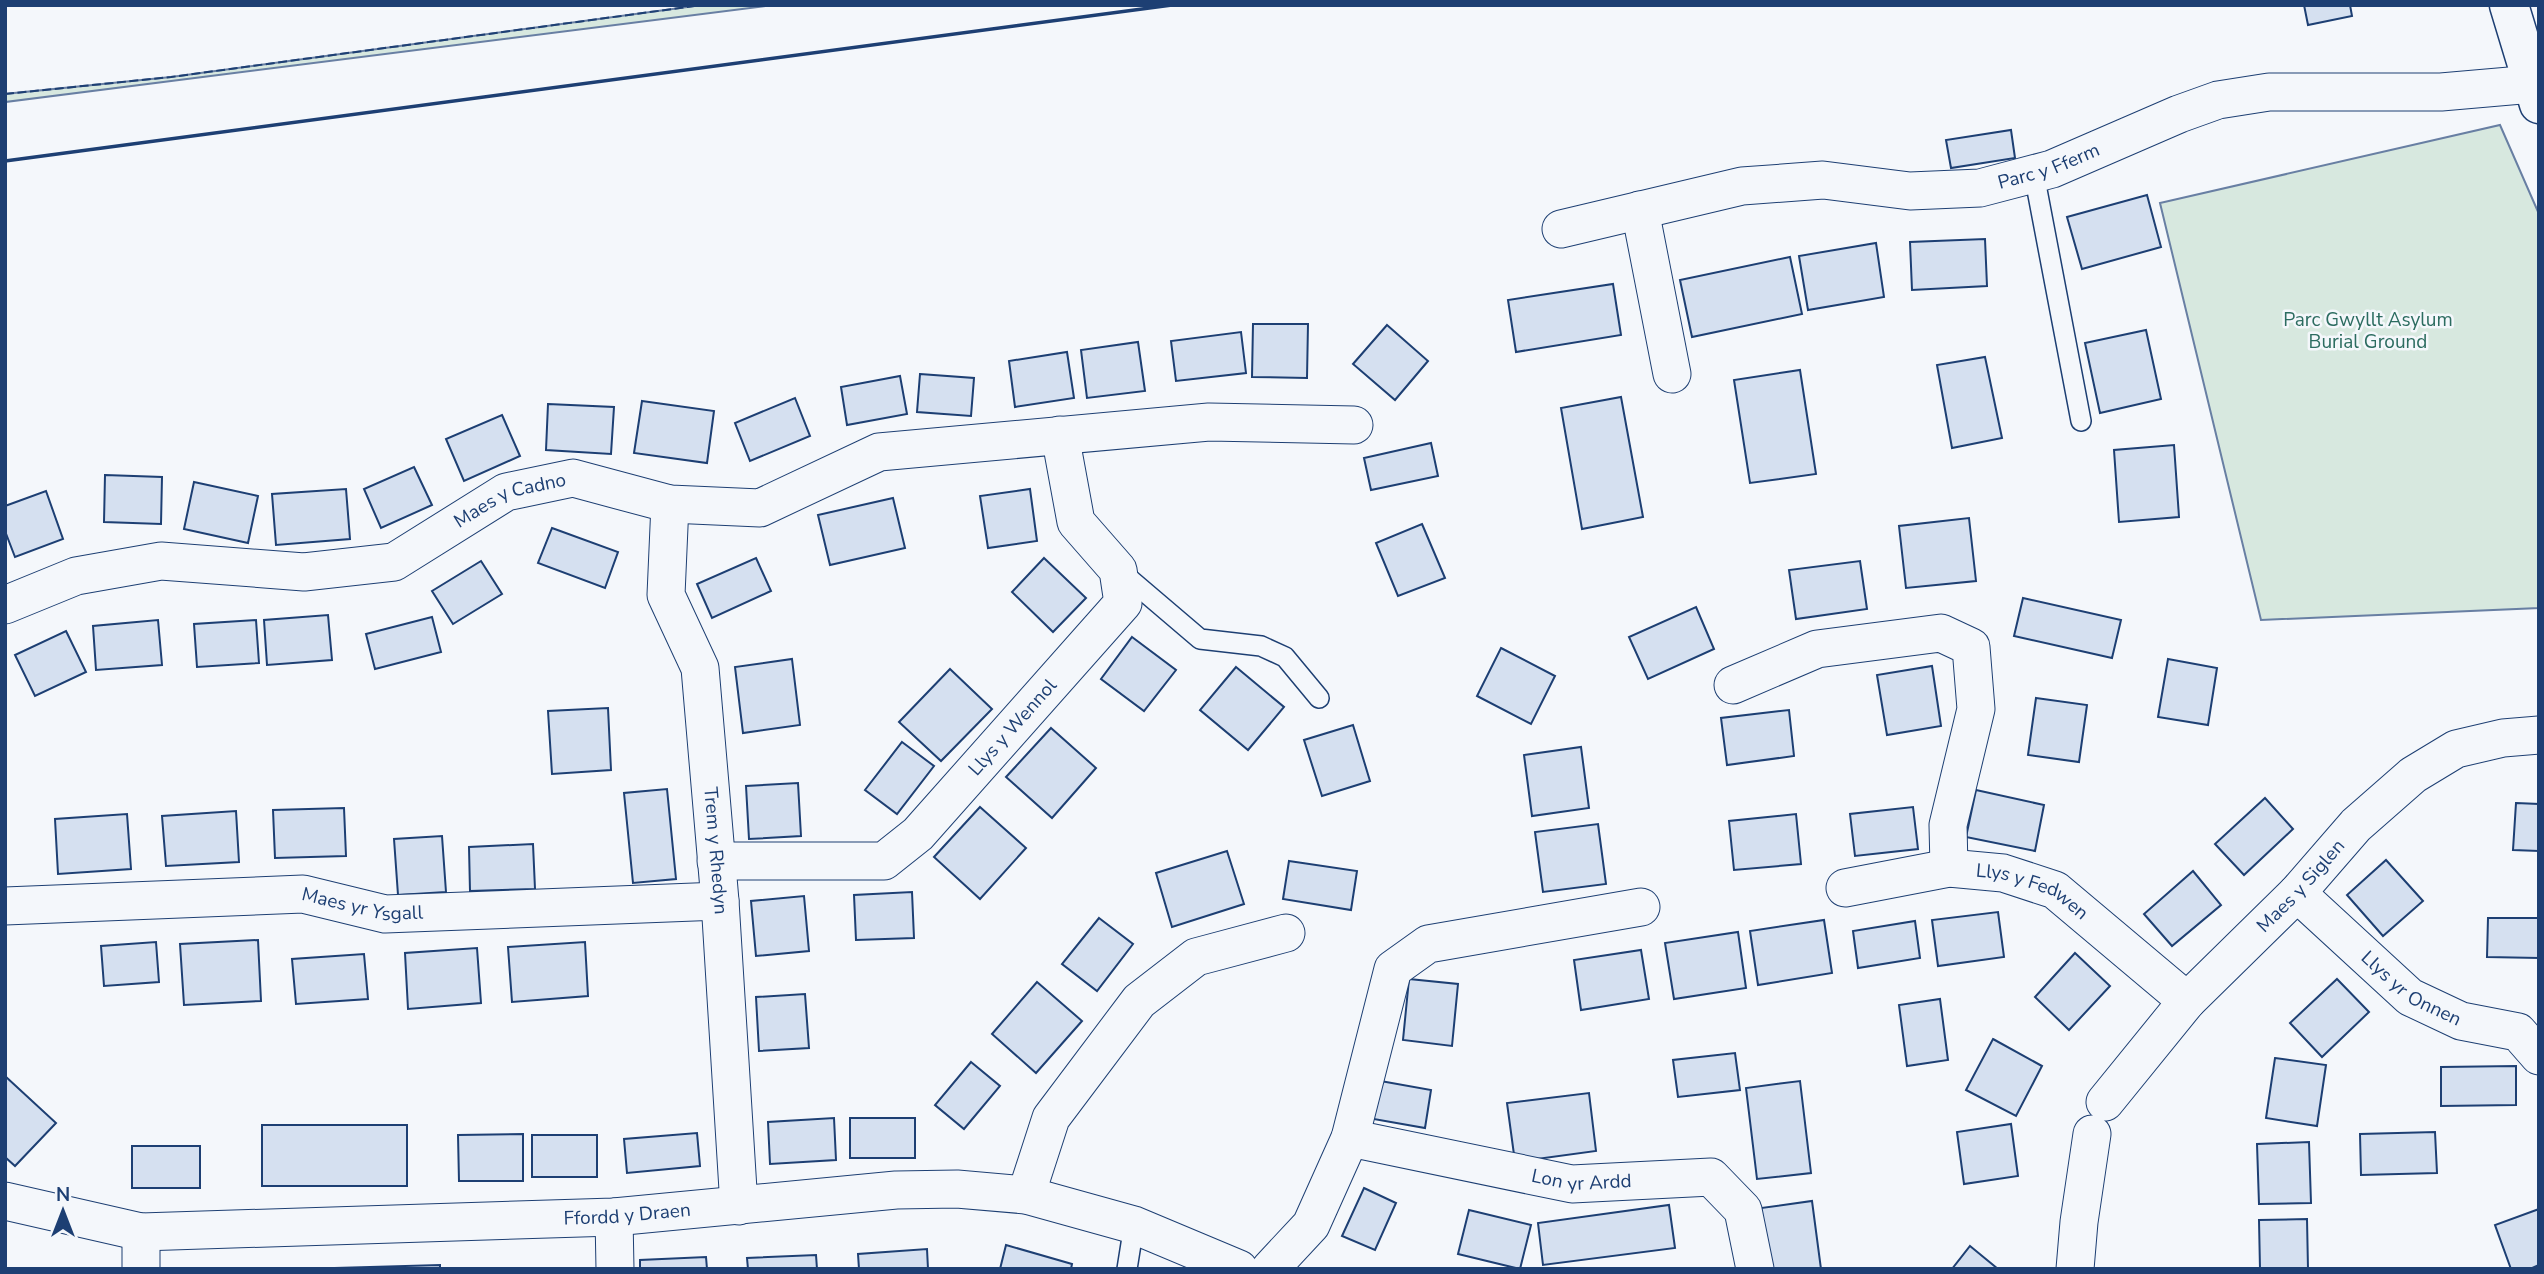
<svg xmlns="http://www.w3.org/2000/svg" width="2544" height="1274" font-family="'Nunito Sans',sans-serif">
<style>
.green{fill:#d7e8df;stroke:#687fa3;stroke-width:2}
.building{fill:#d5e0f0;stroke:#1d3f73;stroke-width:2}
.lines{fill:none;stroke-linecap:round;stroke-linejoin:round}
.service-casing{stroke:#1d3f73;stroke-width:22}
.minor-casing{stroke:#1d3f73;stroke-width:39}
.tertiary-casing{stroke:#1d3f73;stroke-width:41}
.service{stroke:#f4f7fb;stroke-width:19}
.minor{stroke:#f4f7fb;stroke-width:37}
.tertiary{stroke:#f4f7fb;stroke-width:38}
.fence{stroke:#1d3f73;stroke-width:2;stroke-dasharray:9 3.5;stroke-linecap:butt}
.wall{stroke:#1d3f73;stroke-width:3.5}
.labels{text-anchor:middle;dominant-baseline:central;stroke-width:5;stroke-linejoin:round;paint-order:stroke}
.street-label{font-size:19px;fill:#1d3f73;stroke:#f4f7fb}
.park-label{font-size:19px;fill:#2c6c60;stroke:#f4f7fb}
</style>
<rect width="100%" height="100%" fill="#f4f7fb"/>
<!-- green -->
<g class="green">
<path d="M702,5h71l-768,97v-8l166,-17z"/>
<path d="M2500,125l39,89v394l-278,12 -101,-417z"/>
</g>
<!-- building -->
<g class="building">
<path d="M2304,5h46l2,11 -44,9z"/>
<path d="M2011,130l4,28 -64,10 -5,-28z"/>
<path d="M2147,195l14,52 -79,22 -15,-52z"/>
<path d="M1985,239l2,47 -75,4 -2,-48z"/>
<path d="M1876,243l8,54 -76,13 -9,-54z"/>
<path d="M1790,257l12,57 -110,23 -12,-57z"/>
<path d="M1613,284l8,51 -105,17 -8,-52z"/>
<path d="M1253,324h55l-1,54 -55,-1z"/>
<path d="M1387,325l41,36 -33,39 -42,-36z"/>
<path d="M2146,330l15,69 -61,14 -15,-70z"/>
<path d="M1241,332l5,41 -70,8 -5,-40z"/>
<path d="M1138,342l7,49 -58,7 -6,-48z"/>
<path d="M1067,352l7,46 -59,9 -6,-46z"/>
<path d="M1985,357l17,81 -50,10 -15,-83z"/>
<path d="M1800,370l16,104 -66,9 -16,-103z"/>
<path d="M920,374l54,4 -3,38 -54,-4z"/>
<path d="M900,376l7,38 -60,11 -6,-38z"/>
<path d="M1621,397l22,120 -61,12 -21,-121z"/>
<path d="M795,398l15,38 -60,25 -15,-38z"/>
<path d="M642,401l72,10 -7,52 -73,-10z"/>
<path d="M548,404l66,3 -3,47 -65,-4z"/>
<path d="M502,415l18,41 -56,25 -18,-42z"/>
<path d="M1431,443l7,33 -67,14 -7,-32z"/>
<path d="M2174,445l5,72 -60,5 -5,-72z"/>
<path d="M414,467l18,38 -51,23 -17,-39z"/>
<path d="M105,475l57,2 -1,47 -57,-2z"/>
<path d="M194,482l64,14 -10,47 -64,-14z"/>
<path d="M346,489l4,50 -74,6 -4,-51z"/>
<path d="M1030,489l7,52 -49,7 -8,-52z"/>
<path d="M46,491l17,48 -48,18 -10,-26v-25z"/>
<path d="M893,498l12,50 -75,17 -12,-50z"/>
<path d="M1969,518l7,63 -70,7 -7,-62z"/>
<path d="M1422,524l23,54 -47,18 -22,-53z"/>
<path d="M552,528l66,24 -13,36 -67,-25z"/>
<path d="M756,558l15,33 -59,27 -15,-34z"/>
<path d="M1044,558l42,40 -33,34 -41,-40z"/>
<path d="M481,561l21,33 -49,30 -21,-33z"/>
<path d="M1860,561l7,48 -71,10 -7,-49z"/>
<path d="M2023,598l98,22 -9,38 -98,-22z"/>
<path d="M1696,607l18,42 -66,30 -19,-42z"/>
<path d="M328,615l4,45 -65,5 -3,-45z"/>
<path d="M432,617l9,35 -66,17 -9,-35z"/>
<path d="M158,620l4,45 -66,5 -3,-44z"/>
<path d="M256,620l3,43 -62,4 -3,-43z"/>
<path d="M66,631l20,41 -51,24 -20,-41z"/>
<path d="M1132,637l44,33 -32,41 -43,-32z"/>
<path d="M1501,648l54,28 -24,48 -54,-28z"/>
<path d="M792,659l8,66 -57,8 -8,-66z"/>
<path d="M2168,659l49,9 -9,57 -50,-8z"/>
<path d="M1932,666l9,60 -54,9 -10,-60z"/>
<path d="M1236,667l48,40 -36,43 -48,-40z"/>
<path d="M950,669l42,40 -51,52 -42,-39z"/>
<path d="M2036,698l51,7 -8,57 -51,-7z"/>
<path d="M608,708l3,62 -59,4 -4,-63z"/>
<path d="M1789,710l5,46 -67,9 -6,-47z"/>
<path d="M1353,725l17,56 -48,15 -18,-56z"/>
<path d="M1051,728l45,40 -44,50 -46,-41z"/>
<path d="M902,742l32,24 -37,48 -32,-24z"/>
<path d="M1581,747l8,61 -57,8 -8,-61z"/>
<path d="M798,783l3,53 -52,3 -3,-53z"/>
<path d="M667,789l9,90 -43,4 -9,-90z"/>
<path d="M1976,790l68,15 -9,46 -69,-14z"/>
<path d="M2265,798l28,31 -49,46 -29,-31z"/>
<path d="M2516,803l23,1v47l-26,-1z"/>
<path d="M980,807l46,41 -46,51 -46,-42z"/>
<path d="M1913,807l5,42 -63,7 -5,-42z"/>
<path d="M344,808l2,48 -71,2 -2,-48z"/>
<path d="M236,811l3,51 -73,4 -4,-50z"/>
<path d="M127,814l4,55 -73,5 -3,-55z"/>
<path d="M1796,814l5,50 -67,6 -5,-49z"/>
<path d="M1598,824l8,60 -63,8 -8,-60z"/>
<path d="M442,836l4,56 -48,3 -4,-56z"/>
<path d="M533,844l2,45 -65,2 -1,-44z"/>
<path d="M1227,851l17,53 -72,23 -16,-54z"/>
<path d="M2386,860l37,41 -40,35 -36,-41z"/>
<path d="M1289,861l68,10 -6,39 -68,-11z"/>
<path d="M2193,871l28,34 -49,41 -28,-32z"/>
<path d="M912,892l2,46 -58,2 -2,-45z"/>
<path d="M804,896l5,55 -53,5 -5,-55z"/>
<path d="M1998,912l6,45 -66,9 -6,-46z"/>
<path d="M1099,918l34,26 -36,47 -35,-27z"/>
<path d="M2488,918h51v40l-52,-1z"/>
<path d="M1824,920l8,53 -74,12 -8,-54z"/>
<path d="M1915,921l5,37 -62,10 -5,-37z"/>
<path d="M1738,932l8,56 -72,11 -9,-56z"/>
<path d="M258,940l3,61 -77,4 -4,-61z"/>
<path d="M156,942l3,40 -55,4 -3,-40z"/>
<path d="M585,942l3,54 -76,6 -4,-55z"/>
<path d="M477,948l4,55 -73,6 -3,-56z"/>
<path d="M1641,950l8,49 -68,11 -7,-50z"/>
<path d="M2075,953l35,33 -41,44 -34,-33z"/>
<path d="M364,954l4,45 -72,5 -4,-45z"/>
<path d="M1409,979l49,5 -6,62 -49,-6z"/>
<path d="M2337,979l32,33 -47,45 -32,-34z"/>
<path d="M1037,982l45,39 -46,52 -44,-39z"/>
<path d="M805,994l4,54 -50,3 -3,-54z"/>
<path d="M1940,999l8,61 -41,6 -8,-61z"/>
<path d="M1993,1039l49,27 -26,50 -50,-26z"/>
<path d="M1735,1053l5,37 -62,7 -5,-37z"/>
<path d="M2275,1058l51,7 -9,61 -51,-8z"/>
<path d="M971,1062l29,24 -36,43 -29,-24z"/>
<path d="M2516,1066v39l-75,1v-39z"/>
<path d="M5,1076l51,47 -41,43 -10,-9z"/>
<path d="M1375,1080l56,10 -6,38 -57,-10z"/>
<path d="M1800,1081l11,92 -54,6 -11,-91z"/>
<path d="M1589,1093l7,58 -81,11 -8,-59z"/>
<path d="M834,1118l2,42 -66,4 -2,-42z"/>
<rect x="850" y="1118" width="65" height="40"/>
<path d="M2011,1124l7,52 -54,8 -7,-52z"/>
<rect x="262" y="1125" width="145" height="61"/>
<path d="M2435,1132l2,41 -76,2 -1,-41z"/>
<path d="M697,1133l3,33 -73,7 -3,-34z"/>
<path d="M523,1134v47h-64l-1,-46z"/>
<rect x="532" y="1135" width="65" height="42"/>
<path d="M2309,1142l2,61 -52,1 -2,-60z"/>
<rect x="132" y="1146" width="68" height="42"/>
<path d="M1364,1188l32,15 -21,47 -33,-14z"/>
<path d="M1812,1201l9,68h-51l-9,-61z"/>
<path d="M1669,1205l6,43 -132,17 -5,-42z"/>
<path d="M2539,1209v56l-9,4h-19l-16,-44z"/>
<path d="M1469,1210l62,15 -11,44 -62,-15z"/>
<path d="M2307,1219l1,50h-48l-1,-49z"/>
<path d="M1006,1245l66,19 -1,5h-71z"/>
<path d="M1970,1246l28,23h-46z"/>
<path d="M927,1249l1,20h-69l-1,-15z"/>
<path d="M816,1255l1,14h-69l-1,-11z"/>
<path d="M706,1257l1,12h-67v-9z"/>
<path d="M440,1265v4h-141z"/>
</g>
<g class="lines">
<defs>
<g id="service">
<path d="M2034,174l47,247"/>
<path d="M1119,570l81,69 61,7 24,11 34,41"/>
<path d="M1127,1269l7,-44"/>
</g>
<g id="minor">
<path d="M1640,210l32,164"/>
<path id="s1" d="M1561,229l181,-43 81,-6 87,11 70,-3 72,-19 127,-55 39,-14 51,-8h172l92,-8"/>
<path id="s2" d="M670,504l-4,91 34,73 20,233 19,305"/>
<path id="s3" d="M5,605l71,-29 85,-15 143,11 90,-10 112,-70 67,-14 97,26 90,4 119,-56 330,-30 145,3"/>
<path d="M1733,685l84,-36 124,-16 30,14 5,62 -28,116 1,43"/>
<path id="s4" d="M716,861h168l34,-27 205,-231 -5,-33 -42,-48 -16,-87"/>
<path id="s5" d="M1845,888l104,-20 54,5 52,17 132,111"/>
<path id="s6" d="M2297,893l113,104 51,24 57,11 21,24"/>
<path id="s7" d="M5,906l298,-12 82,20 335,-13"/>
<path id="s8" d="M2105,1102l82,-101 110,-108 59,-68 57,-50 43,-26 47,-11 36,-3"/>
<path id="s9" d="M1350,1138l222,46 139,-7 32,33 12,59"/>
<path d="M1026,1195l25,-77 88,-117 57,-44 90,-24"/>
<path id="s10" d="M5,1201l136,31 473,-15 282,-27 61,-1 69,6 108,30 105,44"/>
<path d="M614,1217l1,52"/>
<path d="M141,1232v37"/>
<path d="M1270,1269l41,-44 39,-87 43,-169 35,-25 213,-37"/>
<path d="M2075,1269l4,-47 13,-88"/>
</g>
<path id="tertiary" d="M2509,5l30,99"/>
</defs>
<!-- service casing -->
<use href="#service" class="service-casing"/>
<!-- minor casing -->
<use href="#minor" class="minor-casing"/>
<!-- tertiary casing -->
<use href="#tertiary" class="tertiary-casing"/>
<!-- service -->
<use href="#service" class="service"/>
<!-- minor -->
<use href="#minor" class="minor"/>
<!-- tertiary -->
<use href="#tertiary" class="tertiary"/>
<!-- fence -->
<path class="fence" d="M5,94l166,-17 531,-72"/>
<!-- wall -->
<path class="wall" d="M5,161l1167,-156"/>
</g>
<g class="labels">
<!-- street labels -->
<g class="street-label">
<text stroke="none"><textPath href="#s1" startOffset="497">Parc y Fferm</textPath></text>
<text stroke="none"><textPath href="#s3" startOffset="530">Maes y Cadno</textPath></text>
<text stroke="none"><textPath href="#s4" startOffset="354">Llys y Wennol</textPath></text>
<text stroke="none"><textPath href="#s2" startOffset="355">Trem y Rhedyn</textPath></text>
<text stroke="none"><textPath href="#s8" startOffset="292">Maes y Siglen</textPath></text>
<text stroke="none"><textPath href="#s5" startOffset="194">Llys y Fedwen</textPath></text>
<text stroke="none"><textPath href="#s7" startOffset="359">Maes yr Ysgall</textPath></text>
<text stroke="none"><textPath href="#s6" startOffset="150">Llys yr Onnen</textPath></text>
<text stroke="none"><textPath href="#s9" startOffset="236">Lon yr Ardd</textPath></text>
<text stroke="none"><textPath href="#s10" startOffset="626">Ffordd y Draen</textPath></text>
</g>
<!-- park labels -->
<g class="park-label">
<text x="2368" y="320">Parc Gwyllt Asylum<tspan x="2368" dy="22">Burial Ground</tspan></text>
</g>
</g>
<!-- border -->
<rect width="2544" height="1274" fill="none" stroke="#1d3f73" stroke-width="14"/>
<!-- north arrow -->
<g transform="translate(63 1211)" stroke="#f4f7fb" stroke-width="5" paint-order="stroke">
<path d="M0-5L12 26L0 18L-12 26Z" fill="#1d3f73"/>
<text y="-10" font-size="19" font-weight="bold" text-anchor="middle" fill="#1d3f73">N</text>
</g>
</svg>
